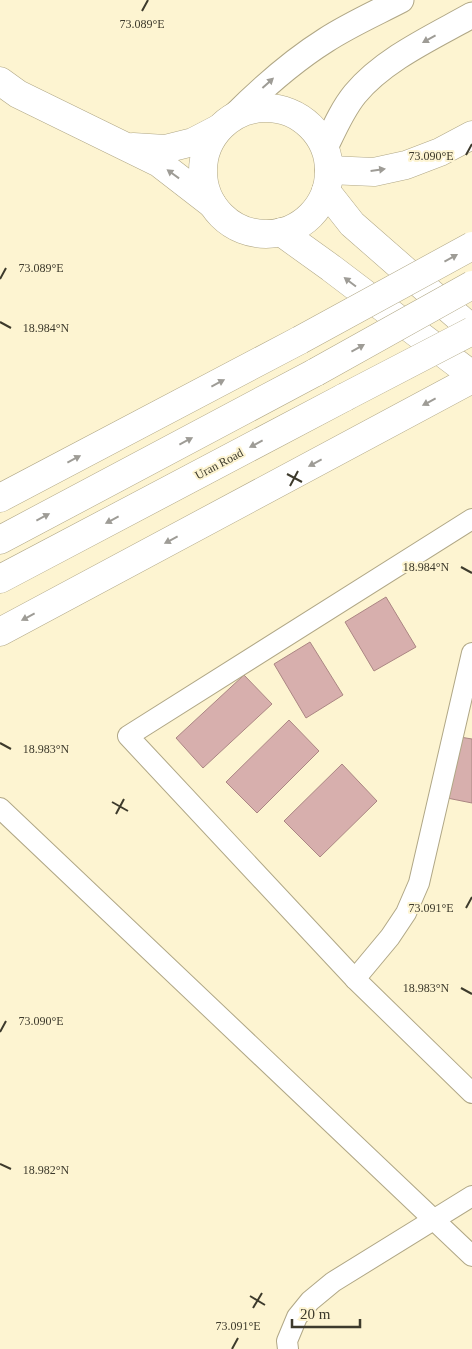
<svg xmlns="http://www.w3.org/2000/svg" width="472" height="1349" font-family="Georgia,serif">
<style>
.building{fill:#d7afad;stroke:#ab8683}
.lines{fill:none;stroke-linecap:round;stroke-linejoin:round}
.minor-casing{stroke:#b0a786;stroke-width:22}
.tertiary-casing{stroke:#b0a786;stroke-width:27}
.primary-casing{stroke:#b0a786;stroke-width:29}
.trunk-casing{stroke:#b0a786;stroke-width:29}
.minor{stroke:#fff;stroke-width:20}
.tertiary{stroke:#fff;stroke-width:25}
.primary{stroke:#fff;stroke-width:28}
.trunk{stroke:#fff;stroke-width:28}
.trunk-bridge-casing{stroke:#b0a786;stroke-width:29;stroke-linecap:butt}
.trunk-bridge{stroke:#fff;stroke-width:28}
.oneway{fill:#9e9c96}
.ticks{fill:none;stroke:#3d3a2c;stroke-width:2}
.labels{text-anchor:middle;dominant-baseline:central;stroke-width:4;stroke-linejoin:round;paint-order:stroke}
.street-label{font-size:12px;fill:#3d3a2c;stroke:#fdf4d1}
.ticks-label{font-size:12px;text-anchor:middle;fill:#3d3a2c;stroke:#fdf4d1;stroke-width:4;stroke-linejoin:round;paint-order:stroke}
</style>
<rect width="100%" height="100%" fill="#fdf4d1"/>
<!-- building -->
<g class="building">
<path d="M386,597l30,50 -42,24 -29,-49z"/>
<path d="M310,642l33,53 -37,23 -32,-54z"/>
<path d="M244,675l28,29 -69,64 -27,-30z"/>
<path d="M289,720l30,31 -62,62 -31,-31z"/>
<path d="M460,737l12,2v64l-25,-5z"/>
<path d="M342,764l35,37 -57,56 -36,-36z"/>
</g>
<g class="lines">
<defs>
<g id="minor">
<path d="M472,519l-344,217 227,243 117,114"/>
<path d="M0,808l472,448"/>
<path d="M355,979l35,-42 16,-24 13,-30 53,-230"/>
<path d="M288,1349l-1,-8 10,-24 13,-16 23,-19 139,-86"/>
</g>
<g id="tertiary">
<path d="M233,117c29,-29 58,-55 93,-77 23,-15 50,-27 75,-40"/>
<path d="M325,148c9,-19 17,-38 30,-54 29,-35 78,-57 117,-79"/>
</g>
<g id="primary">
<path d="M0,81l18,13 141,69 53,41"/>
<circle cx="266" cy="171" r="63"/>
<path d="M133,147l32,2 28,-7 25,-13"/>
<path d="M326,191l26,33 120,105"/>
<path d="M281,232l50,36 141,107"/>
</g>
<g id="trunk">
<path d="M329,170l45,2 32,-7 34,-13 32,-17"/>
<path d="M0,498l300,-158"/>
<path d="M0,540l316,-168"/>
<path d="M0,579l345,-182"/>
<path d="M0,632l472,-253"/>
</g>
</defs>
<!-- minor casing -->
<use href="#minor" class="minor-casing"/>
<!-- tertiary casing -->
<use href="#tertiary" class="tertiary-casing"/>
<!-- primary casing -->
<use href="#primary" class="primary-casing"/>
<!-- trunk casing -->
<use href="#trunk" class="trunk-casing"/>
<!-- minor -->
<use href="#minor" class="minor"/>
<!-- tertiary -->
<use href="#tertiary" class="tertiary"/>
<!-- primary -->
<use href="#primary" class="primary"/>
<!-- trunk -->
<use href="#trunk" class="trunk"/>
<defs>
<g id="trunk-bridge">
<path d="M300,340l172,-94"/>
<path d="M316,372l156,-87"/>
<path d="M345,397l127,-66"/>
</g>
</defs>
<!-- trunk-bridge casing -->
<use href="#trunk-bridge" class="trunk-bridge-casing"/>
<!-- trunk-bridge -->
<use href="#trunk-bridge" class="trunk-bridge"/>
</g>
<!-- one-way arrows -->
<defs><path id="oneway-solid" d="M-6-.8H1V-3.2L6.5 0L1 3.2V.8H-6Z" transform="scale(1.25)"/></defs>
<g class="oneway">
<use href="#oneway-solid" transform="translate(429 39) rotate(151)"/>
<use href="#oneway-solid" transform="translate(268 83) rotate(-42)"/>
<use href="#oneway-solid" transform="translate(378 170) rotate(-8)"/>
<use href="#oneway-solid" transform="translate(173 174) rotate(-144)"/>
<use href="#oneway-solid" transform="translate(451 258) rotate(-29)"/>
<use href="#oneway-solid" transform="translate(350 282) rotate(-143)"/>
<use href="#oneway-solid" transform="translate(358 348) rotate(-29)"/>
<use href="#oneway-solid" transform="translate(218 383) rotate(-28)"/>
<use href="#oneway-solid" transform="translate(429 402) rotate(152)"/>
<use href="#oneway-solid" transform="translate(186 441) rotate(-28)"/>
<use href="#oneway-solid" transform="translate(256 444) rotate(152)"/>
<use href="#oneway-solid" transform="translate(74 459) rotate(-28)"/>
<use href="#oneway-solid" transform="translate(315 463) rotate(152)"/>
<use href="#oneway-solid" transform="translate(43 517) rotate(-28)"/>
<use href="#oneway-solid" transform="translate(112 520) rotate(152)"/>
<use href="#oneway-solid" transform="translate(171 540) rotate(152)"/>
<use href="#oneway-solid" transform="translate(28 617) rotate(152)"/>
</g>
<!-- ticks -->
<path class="ticks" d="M142,11l6,-11M466,155l6,-11M0,279l6,-11M0,322l11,6M287,474l15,8M290,486l8,-15M461,567l11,6M0,743l11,6M112,802l16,9M116,814l8,-15M466,908l6,-11M461,988l11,6M0,1032l6,-11M0,1164l11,5M250,1296l15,9M253,1308l9,-15M232,1349l6,-11"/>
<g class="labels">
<!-- street labels -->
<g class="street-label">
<text transform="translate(219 464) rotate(-28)">Uran Road</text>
</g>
</g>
<g class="ticks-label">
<text x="142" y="28">73.089°E</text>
<text x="431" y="160">73.090°E</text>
<text x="41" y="272">73.089°E</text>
<text x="46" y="332">18.984°N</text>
<text x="426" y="571">18.984°N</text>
<text x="46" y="753">18.983°N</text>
<text x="431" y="912">73.091°E</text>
<text x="426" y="992">18.983°N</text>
<text x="41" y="1025">73.090°E</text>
<text x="46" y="1174">18.982°N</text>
<text x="238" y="1330">73.091°E</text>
</g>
<!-- scale -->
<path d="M292 1319v8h68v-8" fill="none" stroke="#3d3a2c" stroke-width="2.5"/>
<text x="300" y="1319" font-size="15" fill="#3d3a2c" stroke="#fdf4d1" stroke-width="4" paint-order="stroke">20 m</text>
</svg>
